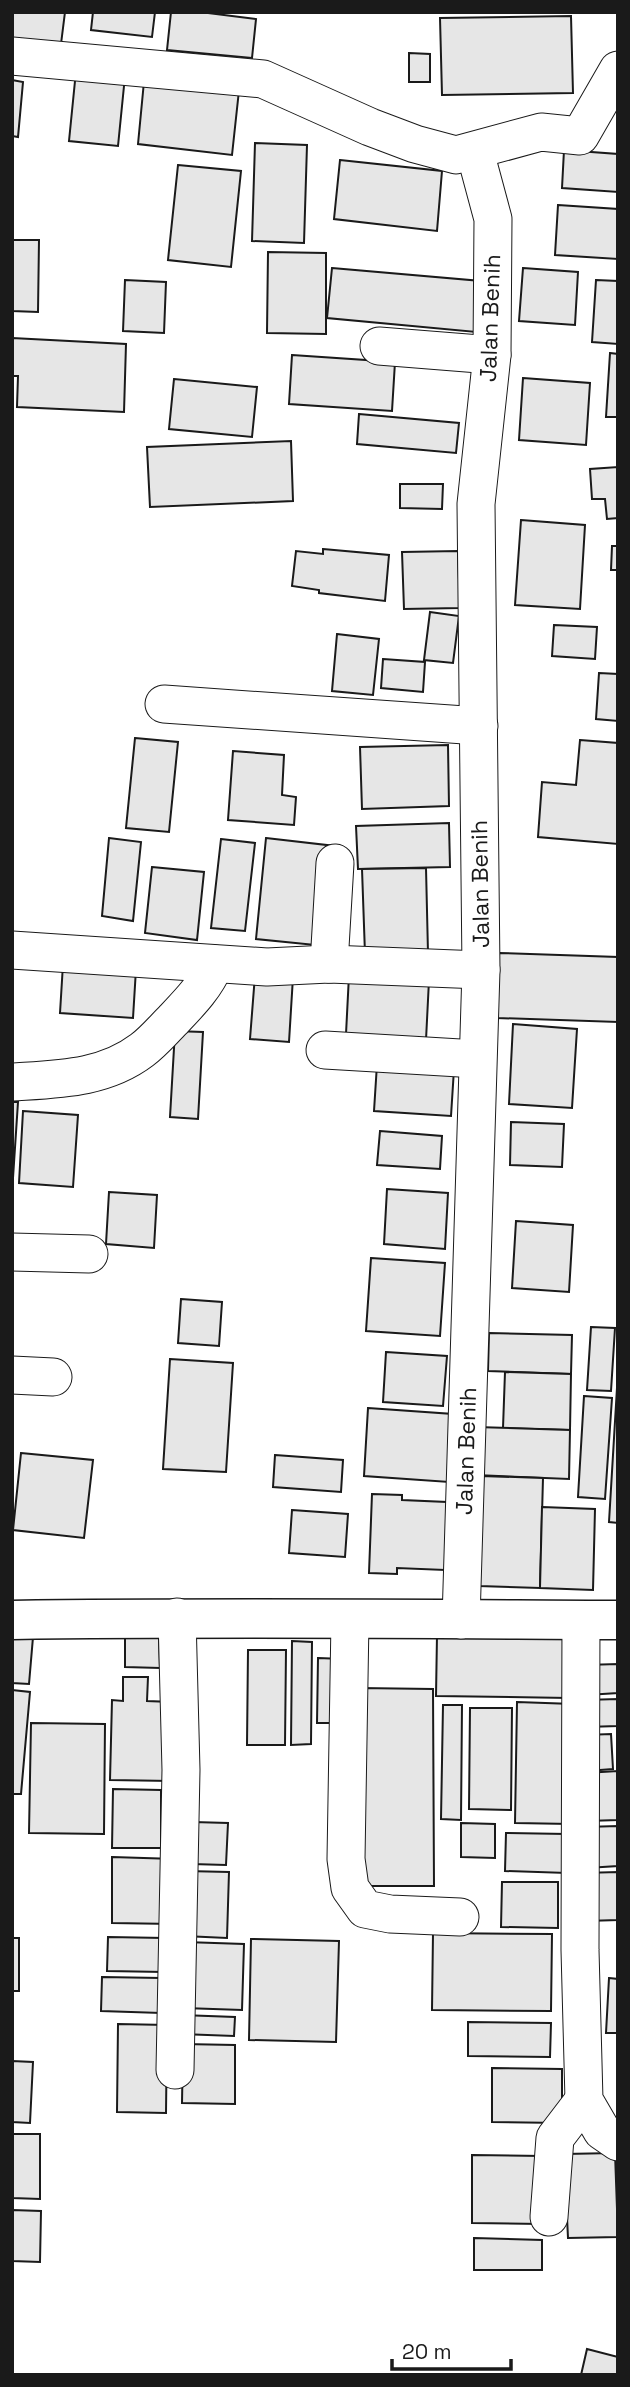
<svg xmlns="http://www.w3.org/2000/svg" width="630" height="2387" font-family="'Space Grotesk',sans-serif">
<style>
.building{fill:#e6e6e6;stroke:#1a1a1a;stroke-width:2}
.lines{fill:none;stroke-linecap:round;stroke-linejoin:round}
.minor-casing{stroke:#1a1a1a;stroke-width:39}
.tertiary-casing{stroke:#1a1a1a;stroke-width:41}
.minor{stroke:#fff;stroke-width:37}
.tertiary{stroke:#fff;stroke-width:38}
.labels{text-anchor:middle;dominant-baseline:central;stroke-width:5;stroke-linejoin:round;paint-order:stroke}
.street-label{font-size:23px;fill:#1a1a1a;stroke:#fff}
</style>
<rect width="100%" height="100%" fill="#fff"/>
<!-- building -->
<g class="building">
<path d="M12,12h53l-4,32 -49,-5z"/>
<path d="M93,12h62l-3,25 -61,-7z"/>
<path d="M171,12h29l56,7 -4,39 -85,-8z"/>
<path d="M571,16l2,77 -131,2 -2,-77z"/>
<path d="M409,53l21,1v28h-21z"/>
<path d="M76,71l49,5 -7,70 -49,-5z"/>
<path d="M145,71l95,10 -8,74 -94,-11z"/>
<path d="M12,80l11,2 -5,55 -6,-1z"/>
<path d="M255,143l52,2 -3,98 -52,-2z"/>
<path d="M564,150l54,4v38l-56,-4z"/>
<path d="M340,160l102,11 -5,60 -103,-12z"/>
<path d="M178,165l63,6 -10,96 -63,-7z"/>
<path d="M558,205l60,4v50l-63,-4z"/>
<path d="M12,240h27l-1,72 -26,-1z"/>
<path d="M268,252l58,1v81l-59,-1z"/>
<path d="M332,268l149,13 -5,51 -149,-14z"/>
<path d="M523,268l55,4 -3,53 -56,-4z"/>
<path d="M125,280l41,2 -2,51 -41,-2z"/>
<path d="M596,280l22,1v63l-26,-2z"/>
<path d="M12,338l114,6 -2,68 -107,-5 1,-31h-6z"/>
<path d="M610,353l8,1v63h-12z"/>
<path d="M292,355l103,7 -3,49 -103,-7z"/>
<path d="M523,378l67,5 -4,62 -67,-5z"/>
<path d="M174,379l83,8 -5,50 -83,-8z"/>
<path d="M359,414l100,9 -3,30 -99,-9z"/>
<path d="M291,441l2,60 -143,6 -3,-60z"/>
<path d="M618,467v51l-11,1 -2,-20h-13l-2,-30z"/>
<path d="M400,484h43l-1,25 -42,-1z"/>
<path d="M521,520l64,5 -5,84 -65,-4z"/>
<path d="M612,546h6v24h-7z"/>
<path d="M323,549l66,6 -4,46 -66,-8v-3l-27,-4 4,-35 27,3z"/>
<path d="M458,551l2,57 -56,1 -2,-57z"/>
<path d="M430,612l29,4 -6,47 -29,-3z"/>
<path d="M554,625l43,2 -2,32 -43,-3z"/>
<path d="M337,634l42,5 -6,56 -41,-4z"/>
<path d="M383,659l42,3 -2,30 -42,-4z"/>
<path d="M599,673l19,1v47l-22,-2z"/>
<path d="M135,738l43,4 -9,90 -43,-4z"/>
<path d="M580,740l38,3v101l-80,-7 4,-55 34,3z"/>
<path d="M448,745l1,61 -87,3 -2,-62z"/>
<path d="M233,751l51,4 -2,40 14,2 -2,28 -66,-5z"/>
<path d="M449,823l1,44 -92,2 -2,-43z"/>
<path d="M109,838l32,4 -8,79 -31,-5z"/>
<path d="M266,838l69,8 -10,100 -69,-7z"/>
<path d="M221,839l34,4 -10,88 -34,-3z"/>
<path d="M152,867l52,5 -7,68 -52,-7z"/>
<path d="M426,868l2,85 -63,1 -3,-85z"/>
<path d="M499,953l119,4v65l-121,-4z"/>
<path d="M63,964l73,5 -3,49 -73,-5z"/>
<path d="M255,975l38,2 -4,65 -39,-3z"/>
<path d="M349,975l80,5 -3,60 -80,-6z"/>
<path d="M513,1024l64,5 -5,79 -63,-4z"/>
<path d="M175,1031l28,1 -5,87 -28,-2z"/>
<path d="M377,1064l77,5 -3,47 -77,-5z"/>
<path d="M12,1102h6l-5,76h-1z"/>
<path d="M23,1111l55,4 -5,72 -54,-4z"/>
<path d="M511,1122l53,2 -2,43 -52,-2z"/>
<path d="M380,1131l62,5 -2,33 -63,-4z"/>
<path d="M387,1189l61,4 -3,56 -61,-5z"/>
<path d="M109,1192l48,3 -3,53 -48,-4z"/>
<path d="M516,1221l57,4 -4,67 -57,-4z"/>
<path d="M371,1258l74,5 -5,73 -74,-5z"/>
<path d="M181,1299l41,3 -3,44 -41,-3z"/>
<path d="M591,1327l24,1 -4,63 -24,-1z"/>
<path d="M489,1333l83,2 -1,39 -83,-3z"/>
<path d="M386,1352l61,4 -4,50 -60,-4z"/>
<path d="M170,1359l63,4 -7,109 -63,-3z"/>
<path d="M618,1371v152l-9,-1z"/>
<path d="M505,1372l66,2 -1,56 -67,-2z"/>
<path d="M584,1396l28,2 -7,101 -27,-2z"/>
<path d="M368,1408l85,6 -4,68 -85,-6z"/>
<path d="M476,1427l94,3 -1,49 -94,-4z"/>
<path d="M21,1453l72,7 -9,78 -71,-8z"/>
<path d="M275,1455l68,5 -2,32 -68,-5z"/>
<path d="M481,1476l62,2 -3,110 -61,-2z"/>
<path d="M372,1494l30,1v5l45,2 -2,68 -48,-2v6l-28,-1z"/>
<path d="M542,1507l53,2 -2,81 -53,-2z"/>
<path d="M292,1510l56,4 -3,43 -56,-4z"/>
<path d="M12,1634l21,3 -4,47 -17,-1z"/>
<path d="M125,1635l34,1 1,32 -35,-1z"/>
<path d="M437,1635l132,2v61l-133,-2z"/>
<path d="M292,1641l20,1 -1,102 -20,1z"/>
<path d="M248,1650h38l-1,95h-38z"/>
<path d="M318,1658l25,1v64h-26z"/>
<path d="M618,1664v29l-31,2 -2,-30z"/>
<path d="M123,1677h25l-1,24 25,1 -1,79 -61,-1 2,-80 11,1z"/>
<path d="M359,1688l74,1 1,197h-73z"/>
<path d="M12,1690l18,2 -9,102h-9z"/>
<path d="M618,1699v27l-32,1 -1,-27z"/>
<path d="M517,1702l56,2 -2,120 -56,-1z"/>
<path d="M443,1705h19l-1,115 -20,-1z"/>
<path d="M470,1708h42l-1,102 -42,-1z"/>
<path d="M31,1723l74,1 -1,110 -75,-1z"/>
<path d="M611,1734l2,35 -26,2 -2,-36z"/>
<path d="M618,1771v49l-31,1 -2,-48z"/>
<path d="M113,1789l48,1v58h-49z"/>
<path d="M193,1822l35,1 -2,42 -34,-1z"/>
<path d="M461,1823l34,1v34l-34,-1z"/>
<path d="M618,1826v40l-31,2 -2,-41z"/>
<path d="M506,1833l61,1v39l-62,-2z"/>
<path d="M112,1857l63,2 -1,65 -62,-1z"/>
<path d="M186,1871l43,1 -2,66 -43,-2z"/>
<path d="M618,1872v48l-32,1 -3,-48z"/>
<path d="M502,1882h56v46l-57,-1z"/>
<path d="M433,1933l119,1 -1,77 -119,-1z"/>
<path d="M108,1937l57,1 -1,34 -57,-1z"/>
<rect x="12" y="1938" width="7" height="53"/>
<path d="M251,1939l88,2 -3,101 -87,-2z"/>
<path d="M185,1942l59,2 -2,66 -58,-2z"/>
<path d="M102,1977l59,1v35l-60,-2z"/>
<path d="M609,1978l9,1v54h-12z"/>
<path d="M181,2015l54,2 -1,19 -53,-2z"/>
<path d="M468,2022l83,1 -1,34 -82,-1z"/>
<path d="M118,2024l49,1 -1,88 -49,-1z"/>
<path d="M183,2044l52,1v59l-53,-1z"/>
<path d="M12,2061l21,1 -3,61 -18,-1z"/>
<path d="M492,2068l70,1v54l-70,-1z"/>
<path d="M12,2134h28v65l-28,-1z"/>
<path d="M615,2153l3,84 -50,1 -4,-84z"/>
<path d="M472,2155l70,1 -1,68 -69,-1z"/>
<path d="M12,2210l29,1 -1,51 -28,-1z"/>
<path d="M474,2238l68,2v30h-68z"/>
<path d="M587,2349l31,8v18h-37z"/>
</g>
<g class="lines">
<defs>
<g id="minor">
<path d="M12,56l251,23 107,48 45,17 41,11 85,-23 39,4 38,-66"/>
<path d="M379,346l113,9"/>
<path d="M164,704l315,22"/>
<path d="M12,950l255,17 62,-3 152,6"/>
<path d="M329,964l6,-101"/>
<path d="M325,1050l152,9"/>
<path d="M12,1082c46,-3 92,-3 130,-32 11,-8 21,-20 31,-30 17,-18 32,-33 42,-56"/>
<path d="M12,1252l77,2"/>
<path d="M12,1375l41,2"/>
<path d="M350,1620l-4,239 4,29 15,21 25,5 70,3"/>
<path d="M461,1620l20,-650 -5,-466 16,-149 1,-136 -18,-67"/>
<path d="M581,1620l-1,330 4,150 18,31 16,11"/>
<path d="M175,2070l6,-300 -4,-153"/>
<path d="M549,2217l6,-79 29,-38"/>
</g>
<path id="tertiary" d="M12,1620c202,-3 404,-1 606,0"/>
</defs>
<!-- minor casing -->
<use href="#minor" class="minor-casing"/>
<!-- tertiary casing -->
<use href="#tertiary" class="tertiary-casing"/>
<!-- minor -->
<use href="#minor" class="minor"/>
<!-- tertiary -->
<use href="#tertiary" class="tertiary"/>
</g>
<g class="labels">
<!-- street labels -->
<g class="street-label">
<text transform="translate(490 318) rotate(-88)">Jalan Benih</text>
<text transform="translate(480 884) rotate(-91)">Jalan Benih</text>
<text transform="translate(466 1451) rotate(-88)">Jalan Benih</text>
</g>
</g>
<!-- border -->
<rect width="630" height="2387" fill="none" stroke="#1a1a1a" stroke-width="28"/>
<!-- scale -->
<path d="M392 2359v10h119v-10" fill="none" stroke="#1a1a1a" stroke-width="3.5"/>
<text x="402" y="2359" font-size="21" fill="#1a1a1a" stroke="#ffffff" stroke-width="5" paint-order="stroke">20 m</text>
</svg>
